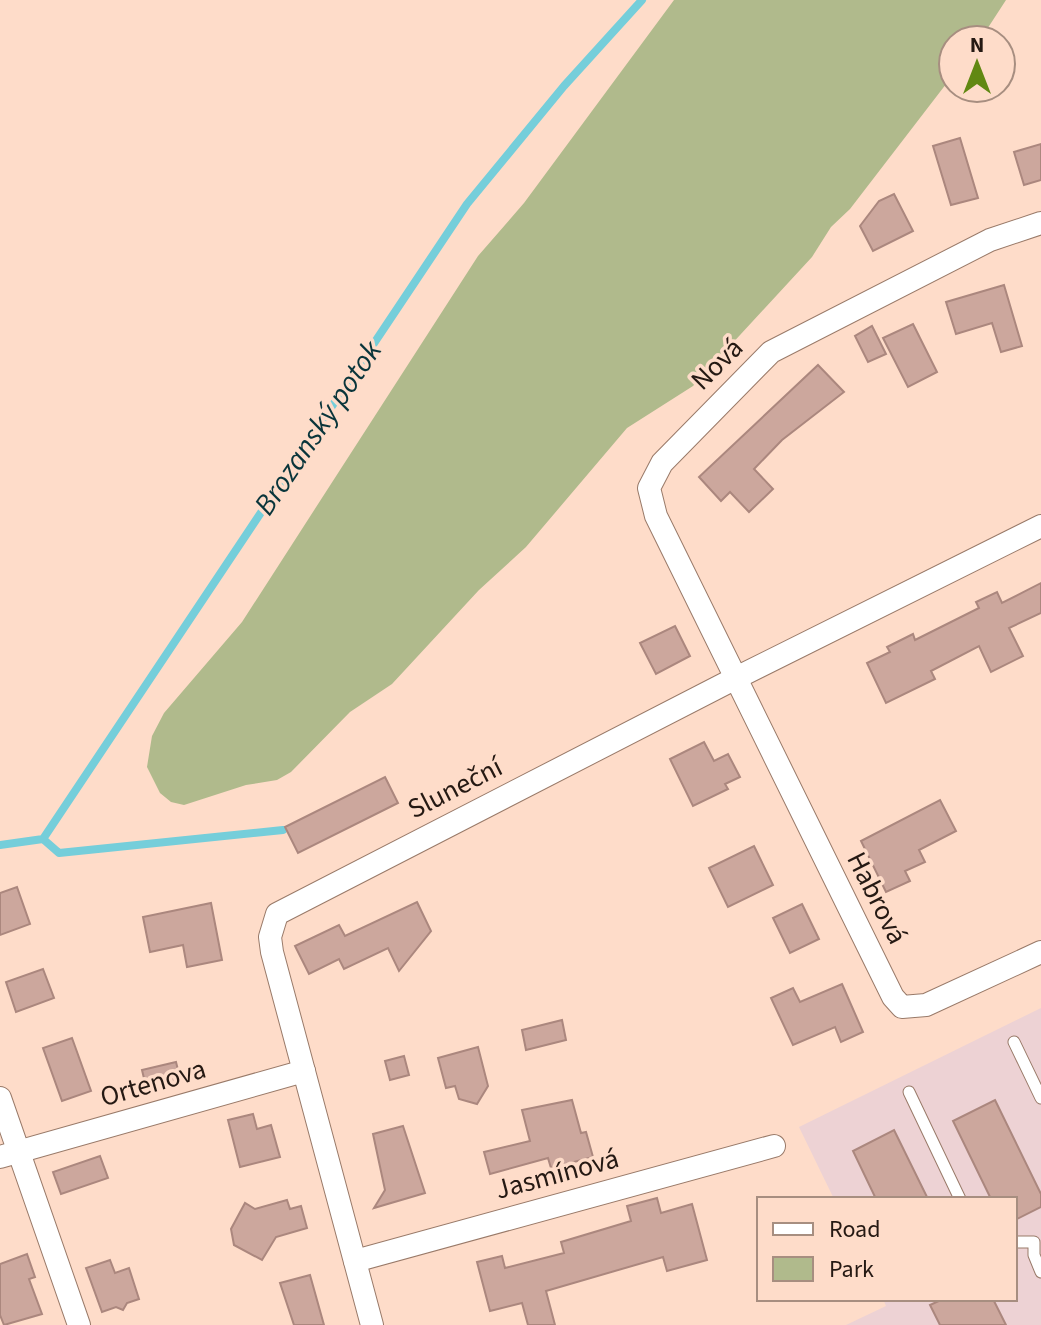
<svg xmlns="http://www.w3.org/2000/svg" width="1041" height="1325" font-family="'Source Sans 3',sans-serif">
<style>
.industrial{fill:#edd2d4}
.green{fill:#b0ba8c}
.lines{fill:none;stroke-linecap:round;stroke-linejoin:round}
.stream{stroke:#75ceda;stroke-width:8}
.building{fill:#cca79d;stroke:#ab877e;stroke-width:2}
.lane-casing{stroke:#997a69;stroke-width:13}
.street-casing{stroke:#997a69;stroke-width:24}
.lane{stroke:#fff;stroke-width:11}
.street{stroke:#fff;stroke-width:22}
.labels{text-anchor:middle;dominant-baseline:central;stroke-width:7;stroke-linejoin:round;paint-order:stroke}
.street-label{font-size:28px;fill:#251913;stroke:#fedcc9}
.water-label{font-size:30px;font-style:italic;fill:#09353b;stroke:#fedcc9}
</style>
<rect width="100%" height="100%" fill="#fedcc9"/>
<!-- industrial -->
<path class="industrial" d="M1041,1008v317h-195l40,-19 -3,-7h132v-100h-181l-35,-72z"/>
<!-- green -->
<path class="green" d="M674,0h332l-26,40h-27v35l-103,134 -19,18 -19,30 -119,129 -66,42 -101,119 -47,43 -87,94 -42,28 -59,60 -14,8 -31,5 -62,20 -13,-3 -11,-9 -13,-26 5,-31 12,-23 78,-91 236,-366 46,-53z"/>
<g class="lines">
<!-- stream -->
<g class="stream">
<path d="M43,839l16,14 224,-23"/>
<path d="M0,845l43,-6 424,-635 97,-118 78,-86"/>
</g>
</g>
<!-- building -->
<g class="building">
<path d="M960,138l18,60 -27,7 -18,-59z"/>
<path d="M1041,144v36l-17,5 -10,-33z"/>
<path d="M894,194l19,37 -40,20 -13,-25 19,-25z"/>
<path d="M1004,285l18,61 -21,6 -9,-29 -36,11 -10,-32z"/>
<path d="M913,324l24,48 -29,15 -25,-49z"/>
<path d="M872,326l14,28 -18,8 -13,-26z"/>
<path d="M818,365l26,27 -62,48 -28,29 19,20 -24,23 -19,-20 -9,9 -22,-24z"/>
<path d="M1041,583v30l-32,15 14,28 -32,16 -12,-26 -48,25 4,8 -49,24 -19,-40 23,-11 -3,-5 26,-13 2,6 64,-32 -3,-6 21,-10 5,11z"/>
<path d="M675,626l15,30 -34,18 -16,-31z"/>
<path d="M704,742l10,19 14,-7 12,23 -15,7 3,5 -35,17 -23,-47z"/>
<path d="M385,777l13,26 -100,50 -13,-26z"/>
<path d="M940,800l16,31 -37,19 6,12 -20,9 5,10 -24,11 -25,-51z"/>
<path d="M754,846l19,39 -45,22 -19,-39z"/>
<path d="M17,887l13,37 -30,11v-42z"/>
<path d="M417,902l14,29 -32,40 -11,-23 -44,21 -5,-10 -30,15 -14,-28 44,-21 6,11z"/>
<path d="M211,903l11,57 -35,7 -4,-22 -33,7 -7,-35z"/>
<path d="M802,904l17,35 -29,14 -17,-35z"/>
<path d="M43,969l11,29 -38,14 -10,-30z"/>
<path d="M842,984l21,48 -22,10 -6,-15 -42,18 -22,-47 22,-10 7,14z"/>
<path d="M562,1020l4,20 -40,10 -4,-20z"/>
<path d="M72,1038l19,53 -29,10 -19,-53z"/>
<path d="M478,1047l10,39 -11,18 -18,-5 -4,-13 -9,2 -8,-30z"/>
<path d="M404,1056l5,19 -19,5 -5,-19z"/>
<path d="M176,1062l5,20 -34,9 -5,-21z"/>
<path d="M572,1100l9,33 5,-1 7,25 -42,11 -3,-10 -58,16 -6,-22 46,-11 -8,-31z"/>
<path d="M995,1100l46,94v13l-26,13v-21h-24l-38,-78z"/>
<path d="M253,1114l4,15 14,-4 9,32 -40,10 -12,-47z"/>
<path d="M403,1126l22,67 -51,15 11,-18 -12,-56z"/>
<path d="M894,1130l34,69h-52l-23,-48z"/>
<path d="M100,1156l8,22 -47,16 -8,-22z"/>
<path d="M657,1198l4,15 31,-9 15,56 -40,11 -4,-14 -117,34 9,34h-27l-6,-22 -32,8 -13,-49 25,-6 3,12 59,-15 -3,-11 70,-21 -4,-15z"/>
<path d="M287,1200l3,9 11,-3 6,22 -31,9 -14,23 -28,-15 -3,-16 14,-26 10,6z"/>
<path d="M27,1254l8,23 -6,2 13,35 -38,11 -4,-10v-51z"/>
<path d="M110,1260l5,13 14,-5 10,31 -12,4 -4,7 -7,-3 -14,5 -16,-44z"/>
<path d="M310,1275l14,50h-30l-14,-42z"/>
<path d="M943,1299h50l13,26h-66l-10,-20z"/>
</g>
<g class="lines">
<defs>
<g id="lane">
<path d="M1014,1042l27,56"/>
<path d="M909,1092l51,107"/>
<path d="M1015,1242h19v13l7,17"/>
</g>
<g id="street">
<path d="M1041,223l-51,17 -219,112 -109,111 -13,25 7,28 237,481 9,10 24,-2 115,-53"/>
<path d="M0,1098l79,227"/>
<path d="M0,1157l304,-86"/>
<path d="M355,1261l419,-115"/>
<path d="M372,1325l-100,-373 -2,-15 7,-23 457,-235 307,-153"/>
</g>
</defs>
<!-- lane casing -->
<use href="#lane" class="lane-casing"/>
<!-- street casing -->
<use href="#street" class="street-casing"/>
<!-- lane -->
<use href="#lane" class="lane"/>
<!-- street -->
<use href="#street" class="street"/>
</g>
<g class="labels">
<!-- street labels -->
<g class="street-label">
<text transform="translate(717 364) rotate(-45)">Nová</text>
<text transform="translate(455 788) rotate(-27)">Sluneční</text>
<text transform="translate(877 898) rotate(63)">Habrová</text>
<text transform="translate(153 1083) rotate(-16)">Ortenova</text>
<text transform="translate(557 1174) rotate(-15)">Jasmínová</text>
</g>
<!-- water labels -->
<g class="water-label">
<text transform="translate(318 428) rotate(-56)">Brozanský potok</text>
</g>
</g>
<!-- legend -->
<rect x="757" y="1197" width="260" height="104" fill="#fedcc9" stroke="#a78e80" stroke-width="2"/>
<rect x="773" y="1223" width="40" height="12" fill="#ffffff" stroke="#a78e80" stroke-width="2"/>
<text x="829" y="1237" font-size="24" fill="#251913">Road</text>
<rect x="773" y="1257" width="40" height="24" fill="#b0ba8c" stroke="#a78e80" stroke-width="2"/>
<text x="829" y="1277" font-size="24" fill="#251913">Park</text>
<!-- north arrow -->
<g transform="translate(977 64)"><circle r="38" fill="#fedcc9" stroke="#a78e80" stroke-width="2"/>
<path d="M0-6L14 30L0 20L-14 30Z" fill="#618812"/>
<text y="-12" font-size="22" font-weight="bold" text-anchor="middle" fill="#251913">N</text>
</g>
</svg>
